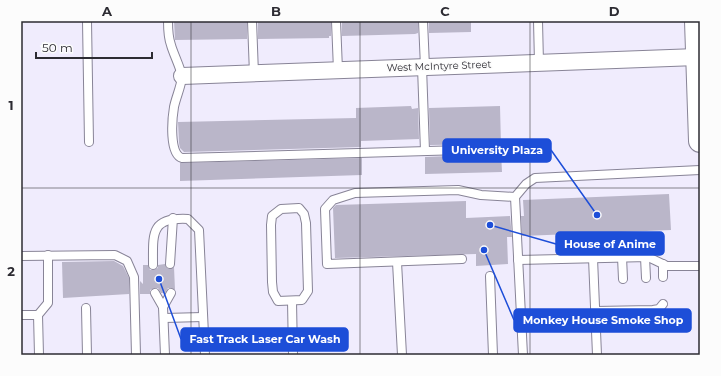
<svg xmlns="http://www.w3.org/2000/svg" width="721" height="376" font-family="Montserrat,sans-serif">
<style>
.building{fill:#bab6c9}
.lines{fill:none;stroke-linecap:round;stroke-linejoin:round}
.lane-casing{stroke:#888497;stroke-width:10}
.street-casing{stroke:#888497;stroke-width:18}
.secondary-casing{stroke:#888497;stroke-width:24}
.lane{stroke:#fff;stroke-width:8}
.street{stroke:#fff;stroke-width:16}
.secondary{stroke:#fff;stroke-width:22}
.grid{fill:none;stroke:#2c2b32;stroke-width:1;stroke-opacity:0.55}
.labels{text-anchor:middle;dominant-baseline:central;stroke-width:3;stroke-linejoin:round;paint-order:stroke}
.street-label{font-size:10px;fill:#2c2b32;stroke:#fcfcfc}
.leader{fill:none;stroke:#1d4ed8;stroke-width:1.5}
.callout-dot{fill:#1d4ed8;stroke:#fcfcfc;stroke-width:1.5}
.callout{fill:#1d4ed8;stroke:#1d4ed8;stroke-width:1.5}
.callout-label{font-size:11px;text-anchor:middle;font-weight:bold;fill:#fff}
.neatline{fill:none;stroke:#2c2b32;stroke-width:1.5}
.grid-label{font-size:13px;text-anchor:middle;font-weight:bold;fill:#2c2b32}
</style>
<rect width="100%" height="100%" fill="#f0ecfd"/>
<!-- building -->
<g class="building">
<path d="M174,21h73v18l-72,1z"/>
<path d="M258,21h73v15h-2v2l-71,1z"/>
<path d="M342,21h76v12l-3,1 -73,2z"/>
<path d="M429,21h42v11l-42,1z"/>
<path d="M411,106l1,3 6,-1 1,31 -58,2v6l-177,5 -4,-4 -1,-5 -1,-21 178,-4v-10z"/>
<path d="M500,106l1,40 -4,-2 -67,1 -1,-37z"/>
<path d="M501,152l1,20 -77,2v-17l72,-3z"/>
<path d="M362,158v17l-182,6v-18z"/>
<path d="M669,194l2,36 -149,6 -1,-20h3l-1,-16z"/>
<path d="M466,201v17l44,-2 2,21h-5l1,27 -32,2v-12l-141,4 -2,-50 3,-3z"/>
<path d="M114,261l9,5 6,12v16l-66,4 -1,-36z"/>
<path d="M165,264l2,4 2,1 5,-2 1,23 -4,-2h-3l-3,5h-4l-3,-5h-3l-5,2v4h-10v-13l3,3v-19h5l2,5h3l5,-2v-3z"/>
</g>
<g class="lines">
<defs>
<g id="lane">
<path d="M87,21l2,121"/>
<path d="M168,21c0,8 0,16 3,24 2,8 11,26 11,32 -1,10 -6,20 -8,30 -2,12 -5,47 8,51l315,-9"/>
<path d="M252,21l2,53"/>
<path d="M336,21l2,49"/>
<path d="M423,21l2,46"/>
<path d="M538,21l1,42"/>
<path d="M422,67l3,84"/>
<path d="M299,208l5,6 2,9 2,68 -6,9 -24,1 -5,-9 -1,-10 -1,-57 1,-9 9,-7z"/>
<path d="M21,256l94,-1 12,6 7,16 2,78"/>
<path d="M622,257l1,22"/>
<path d="M645,257l1,21"/>
<path d="M593,258l4,97"/>
<path d="M462,259l-135,5 -2,-55 8,-9 22,-7 103,-3 23,5 34,2"/>
<path d="M518,260l130,-3 19,9h33"/>
<path d="M397,262l5,93"/>
<path d="M170,264l3,-46"/>
<path d="M153,265c0,-31 -3,-48 35,-46l11,11 6,125"/>
<path d="M490,276l3,79"/>
<path d="M663,277v-13"/>
<path d="M155,293l8,14 2,48"/>
<path d="M292,301l1,54"/>
<path d="M163,307l8,-14"/>
<path d="M86,308l1,47"/>
<path d="M595,311l58,-1 6,-1 4,-5"/>
<path d="M21,315h17l1,40"/>
<path d="M38,315l10,-12v-48"/>
<path d="M164,318l39,-1"/>
<path d="M523,355l-8,-158 11,-13 9,-6 165,-8"/>
</g>
<path id="street" d="M182,76l515,-19"/>
<path id="secondary" d="M696,21l4,120"/>
</defs>
<!-- lane casing -->
<use href="#lane" class="lane-casing"/>
<!-- street casing -->
<use href="#street" class="street-casing"/>
<!-- secondary casing -->
<use href="#secondary" class="secondary-casing"/>
<!-- lane -->
<use href="#lane" class="lane"/>
<!-- street -->
<use href="#street" class="street"/>
<!-- secondary -->
<use href="#secondary" class="secondary"/>
</g>
<!-- grid -->
<path class="grid" d="M191,21v334M360,21v334M530,21v334M21,188h679"/>
<g class="labels">
<!-- street labels -->
<g class="street-label">
<text transform="translate(439 66) rotate(-2)">West McIntyre Street</text>
</g>
</g>
<!-- callouts -->
<path class="leader" d="M597 215L551 150M490 225L556 244M484 250L514 320M159 279L181 339"/>
<g class="callout-dot">
<circle cx="597" cy="215" r="4"/>
<circle cx="490" cy="225" r="4"/>
<circle cx="484" cy="250" r="4"/>
<circle cx="159" cy="279" r="4"/>
</g>
<g class="callout">
<rect x="443" y="139" width="108" height="23" rx="4"/>
<rect x="556" y="232" width="108" height="23" rx="4"/>
<rect x="514" y="309" width="177" height="23" rx="4"/>
<rect x="181" y="328" width="167" height="23" rx="4"/>
</g>
<g class="callout-label">
<text x="497" y="154">University Plaza</text>
<text x="610" y="248">House of Anime</text>
<text x="603" y="324">Monkey House Smoke Shop</text>
<text x="265" y="343">Fast Track Laser Car Wash</text>
</g>
<!-- border -->
<rect width="721" height="376" fill="none" stroke="#fcfcfc" stroke-width="44"/>
<!-- scale -->
<path d="M36 52v6h116v-6" fill="none" stroke="#2c2b32" stroke-width="2"/>
<text x="42" y="52" font-size="12" fill="#2c2b32" stroke="#fcfcfc" stroke-width="3" paint-order="stroke">50 m</text>
<rect x="22" y="22" width="677" height="332" class="neatline"/>
<g class="grid-label">
<text x="107" y="16">A</text>
<text x="276" y="16">B</text>
<text x="445" y="16">C</text>
<text x="614" y="16">D</text>
<text x="11" y="110">1</text>
<text x="11" y="276">2</text>
</g>
</svg>
